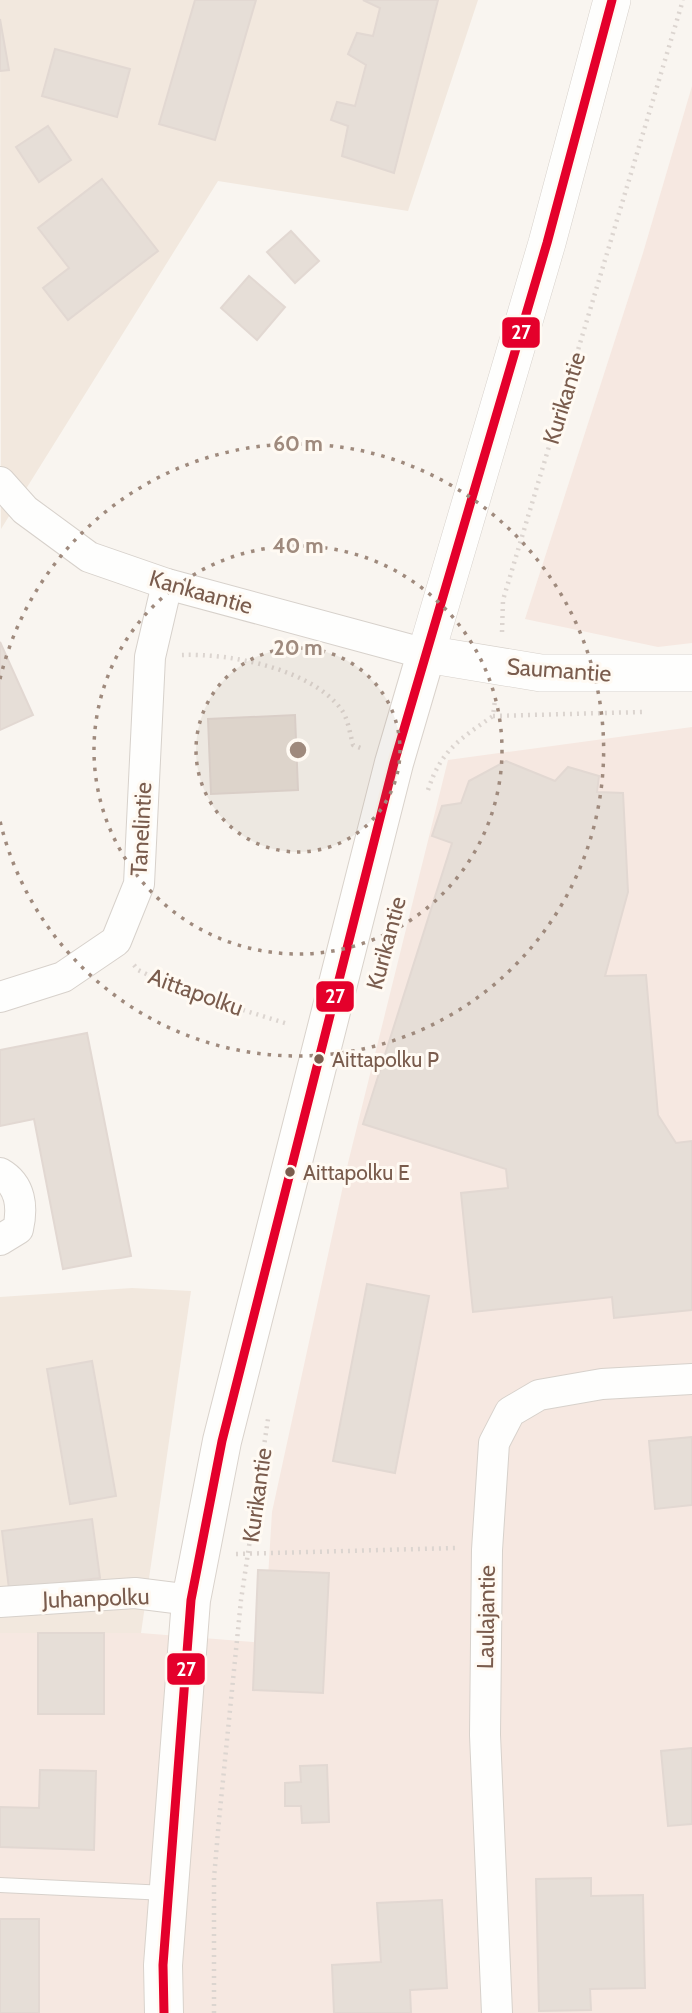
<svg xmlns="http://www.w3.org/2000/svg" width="692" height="2013" font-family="Cabin,sans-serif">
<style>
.residential{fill:#f2e8de}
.commercial{fill:#f6e8e1}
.building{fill:#e6ded7;stroke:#e2d8d2;stroke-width:2}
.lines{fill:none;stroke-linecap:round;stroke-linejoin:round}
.service-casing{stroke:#d7d1cb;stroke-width:16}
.minor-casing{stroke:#d7d1cb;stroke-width:32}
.tertiary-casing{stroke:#d7d1cb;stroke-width:38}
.secondary-casing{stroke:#d9d2cb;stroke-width:40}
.path{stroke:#dcd5d0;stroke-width:4.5;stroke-dasharray:2 5;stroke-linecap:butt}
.service{stroke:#fefefd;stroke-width:14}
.minor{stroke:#fefefd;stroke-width:30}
.tertiary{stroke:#fefefd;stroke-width:37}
.secondary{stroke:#fefefd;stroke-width:38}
.bus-1-casing{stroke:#fffaf3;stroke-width:14}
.bus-1{stroke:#e4002b;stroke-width:9}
.ring{fill:none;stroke:#9f8a7d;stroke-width:3.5;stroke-dasharray:3.5 7}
.bus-dot{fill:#7a5c4d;stroke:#fffaf3;stroke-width:2.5}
.labels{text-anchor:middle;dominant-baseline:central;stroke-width:6;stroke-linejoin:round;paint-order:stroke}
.bus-label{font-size:21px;fill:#7a5c4d;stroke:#fffaf3;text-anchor:start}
.street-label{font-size:23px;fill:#7a5c4d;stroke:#fffaf3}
.centre{fill:#9f8a7d;stroke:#fffaf3;stroke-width:3.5}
.ring-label{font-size:21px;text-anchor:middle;font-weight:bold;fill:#9f8a7d;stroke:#fffaf3;stroke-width:6;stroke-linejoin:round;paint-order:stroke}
.line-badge{stroke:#fffaf3;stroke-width:2.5}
.badge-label{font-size:19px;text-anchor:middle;font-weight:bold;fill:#fff}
</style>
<rect width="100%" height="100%" fill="#f9f5f0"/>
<!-- residential -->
<g class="residential">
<path d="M0,0h478l-70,211 -190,-30 -217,348z"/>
<path d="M132,1288l59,3 -50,342h-141v-336z"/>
</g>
<!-- commercial -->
<g class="commercial">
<path d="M692,86v557l-34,4 -133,-28 118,-366z"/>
<path d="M692,727v1286h-692v-380h141l123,10 8,-131 76,-349 100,-403z"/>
</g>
<!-- building -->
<g class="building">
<path d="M195,0h61l-41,140 -56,-16z"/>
<path d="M363,0h75l-44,173 -52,-17 6,-30 -17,-6 6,-18 18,4 11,-41 -18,-11 9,-21 16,3 7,-28z"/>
<path d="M0,19l9,51 -9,1z"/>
<path d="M55,49l75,20 -13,48 -75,-21z"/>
<path d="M48,126l23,34 -32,22 -23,-35z"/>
<path d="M102,179l56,72 -90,69 -25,-32 26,-20 -31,-40z"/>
<path d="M291,231l28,30 -24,22 -28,-31z"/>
<path d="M249,276l36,31 -28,33 -36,-32z"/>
<path d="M0,642l33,73 -33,15z"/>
<path d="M295,715l3,75 -87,4 -3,-75z"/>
<path d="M506,761l49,20 13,-14 31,9 -2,16 26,1 5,99 -23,84 41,-1 12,140 18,28 16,-2v169l-78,8 -2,-21 -139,15 -12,-119 47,-5 -2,-19 -143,-45 89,-281 -20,-7 10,-30 19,-3 8,-22z"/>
<path d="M87,1033l44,223 -68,13 -29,-150 -34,7v-76z"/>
<path d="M367,1284l62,12 -34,177 -62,-12z"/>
<path d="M92,1361l24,135 -46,8 -23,-135z"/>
<path d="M692,1437v68l-37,4 -6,-68z"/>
<path d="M92,1519l8,59 -91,11 -7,-58z"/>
<path d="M258,1570l71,3 -6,120 -70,-3z"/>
<rect x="38" y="1633" width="66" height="81"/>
<path d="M692,1748v76l-24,2 -7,-75z"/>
<path d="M327,1765l2,57 -27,1 -1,-17h-16v-23l16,-1 -1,-16z"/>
<path d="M40,1770l56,1 -2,79 -94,-3v-40l39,1z"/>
<path d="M591,1878v18l52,-1 2,93 -55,1 1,21 -52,1 -3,-132z"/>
<path d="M442,1900l5,88 -37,2 1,23h-77l-2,-48 49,-3 -4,-59z"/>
<rect x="0" y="1919" width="39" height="94"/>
</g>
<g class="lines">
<defs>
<path id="service" d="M0,1885l166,8"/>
<g id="minor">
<path d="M0,482l25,28 64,47 78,27 259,70"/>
<path d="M0,997l63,-20 53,-36 23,-57 11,-227 17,-73"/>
<path d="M0,1173c21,12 23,34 18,56l-18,11"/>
<path d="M0,1602l135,-9 56,7"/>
<path d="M497,2013l-12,-278 2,-185 7,-107 16,-31 29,-17 63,-11 90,-5"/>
</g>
<path id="tertiary" d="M612,0l-65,243 -121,411 115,19h151"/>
<path id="secondary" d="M164,2013l-1,-48 28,-365 31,-159 172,-678 32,-109"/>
</defs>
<!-- service casing -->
<use href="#service" class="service-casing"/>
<!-- minor casing -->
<use href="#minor" class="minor-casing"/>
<!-- tertiary casing -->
<use href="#tertiary" class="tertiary-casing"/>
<!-- secondary casing -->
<use href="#secondary" class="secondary-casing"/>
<!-- path -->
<g class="path">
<path d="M502,632l1,-32 180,-600"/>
<path d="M182,655c48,-2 129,14 159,54 7,9 9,25 12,36l10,4"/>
<path d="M493,716l149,-4"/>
<path d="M428,790c13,-40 32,-51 65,-74l2,-16"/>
<path d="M134,965l4,5 41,20 109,34"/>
<path d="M236,1554l219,-6"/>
<path d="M214,2013v-135l5,-58 22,-220 27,-181"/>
</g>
<!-- service -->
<use href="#service" class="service"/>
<!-- minor -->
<use href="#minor" class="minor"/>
<!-- tertiary -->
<use href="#tertiary" class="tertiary"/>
<!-- secondary -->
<use href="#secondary" class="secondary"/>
<defs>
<path id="bus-1" d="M164,2013l-1,-48 28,-365 31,-159 172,-678 153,-520 65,-243"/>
</defs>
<!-- bus-1 casing -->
<use href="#bus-1" class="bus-1-casing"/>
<!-- bus-1 -->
<use href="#bus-1" class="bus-1"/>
</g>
<!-- distance rings -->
<circle cx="298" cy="750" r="102" fill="#9f8a7d" fill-opacity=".12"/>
<g class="ring">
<circle cx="298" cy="750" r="102"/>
<circle cx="298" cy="750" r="204"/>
<path d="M0 679A306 306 0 1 1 0 821"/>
</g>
<!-- markers -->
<g class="bus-dot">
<circle cx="319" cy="1059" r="6"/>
<circle cx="290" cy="1172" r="6"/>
</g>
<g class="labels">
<!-- bus labels -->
<g class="bus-label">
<text x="332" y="1059">Aittapolku P</text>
<text x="303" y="1172">Aittapolku E</text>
</g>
<!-- street labels -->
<g class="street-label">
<text transform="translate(564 398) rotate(-73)">Kurikantie</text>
<text transform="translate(201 592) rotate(16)">Kankaantie</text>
<text transform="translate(559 670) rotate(4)">Saumantie</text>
<text transform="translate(141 829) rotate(-87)">Tanelintie</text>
<text transform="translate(386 943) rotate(-75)">Kurikantie</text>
<text transform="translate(196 992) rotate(20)">Aittapolku</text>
<text transform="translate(257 1495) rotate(-82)">Kurikantie</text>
<text transform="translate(96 1598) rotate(-2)">Juhanpolku</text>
<text transform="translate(486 1617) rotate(-89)">Laulajantie</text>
</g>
</g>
<circle cx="298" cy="750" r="10" class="centre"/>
<g class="ring-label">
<text x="298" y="451">60 m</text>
<text x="298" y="553">40 m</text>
<text x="298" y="655">20 m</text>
</g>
<g class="line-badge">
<rect x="501" y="316" width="40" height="33" rx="7" fill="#e4002b"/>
<rect x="315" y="980" width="40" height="33" rx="7" fill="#e4002b"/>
<rect x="166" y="1652" width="40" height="34" rx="7" fill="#e4002b"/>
</g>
<g class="badge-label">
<text x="521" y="339">27</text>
<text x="335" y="1003">27</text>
<text x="186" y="1676">27</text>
</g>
</svg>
